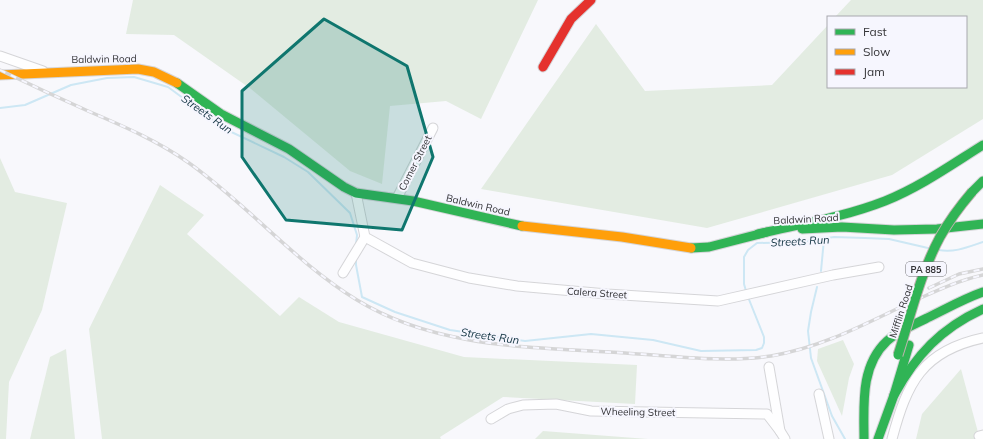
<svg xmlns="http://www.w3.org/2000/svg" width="983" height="439" font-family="Mulish,sans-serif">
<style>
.green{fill:#e3ece2}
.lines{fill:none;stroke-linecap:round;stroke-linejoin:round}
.stream{stroke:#cde7f4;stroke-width:2}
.street-casing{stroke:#d5d5d8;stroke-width:11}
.fast-casing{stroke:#d5d5d8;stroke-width:11}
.slow-casing{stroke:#d5d5d8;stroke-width:11}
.jam-casing{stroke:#d5d5d8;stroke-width:11}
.street{stroke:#fefeff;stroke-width:9}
.fast{stroke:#30b455;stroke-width:9}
.slow{stroke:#ff9f0a;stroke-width:9}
.jam{stroke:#e5322d;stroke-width:9}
.rail-casing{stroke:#d5d5d6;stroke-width:3.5}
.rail{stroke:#f6f6fe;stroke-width:2;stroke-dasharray:6;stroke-linecap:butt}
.fast-bridge-casing{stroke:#bfb3af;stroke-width:11;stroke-linecap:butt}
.fast-bridge{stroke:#30b455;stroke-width:9}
.marked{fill:#0f766e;fill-opacity:0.2;stroke:#0f766e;stroke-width:3;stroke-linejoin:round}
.labels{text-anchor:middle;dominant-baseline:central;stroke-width:4;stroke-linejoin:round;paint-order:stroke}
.shield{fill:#f6f6fe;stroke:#6e6e73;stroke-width:1}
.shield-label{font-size:9px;font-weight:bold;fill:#343437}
.street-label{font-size:10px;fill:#343437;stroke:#f6f6fe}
.water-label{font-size:11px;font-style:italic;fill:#103240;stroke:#f6f6fe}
</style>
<rect width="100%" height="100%" fill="#f8f8fc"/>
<!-- green -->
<g class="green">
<path d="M133,0h405l-57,119 -35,-18 -56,5 -8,78 -32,-13 -99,-82 -77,-54 -48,-1z"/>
<path d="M851,0h132v119l-91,56 -185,53 -226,-39 115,-165 49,67 127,-6 56,-60v62h138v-70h-131z"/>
<path d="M0,158l15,34 52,11 -25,107 -33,72 -3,57h-6z"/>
<path d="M160,185l44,30 -17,19 93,82 19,-19 40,25 125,35 173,8 -2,39 -132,-7 -63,40 1,2h-339l-13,-110z"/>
<path d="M843,340l11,24 -5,14 -7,38 -25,-55 1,-12z"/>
<path d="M66,349l9,90h-45l20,-82z"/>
<path d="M961,369l18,67 4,3h-67l6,-25z"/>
<path d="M543,431l105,8h-113z"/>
</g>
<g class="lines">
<!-- stream -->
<g class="stream">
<path d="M0,108l25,-3 46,-20 36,-7 27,-1 34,10 57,42 59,28 24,15 42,41 7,22 -1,10"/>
<path d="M939,250c15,3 29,-3 44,-8"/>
<path d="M356,257v8l6,32 33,15 55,18 75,11 66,-7 62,6 48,11 55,-1 6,-2 2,-5v-6l-16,-40"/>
<path d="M821,271l3,-32"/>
<path d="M817,287l-6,25 -3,19 3,27 21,58 13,23"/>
<path d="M746,291l-2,-7v-27l4,-7 9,-7 44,-1 33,-5 31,1 24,1 39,9"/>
</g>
<defs>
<g id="street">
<path d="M0,56l43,15"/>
<path d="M356,193l9,44 47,26 57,15 48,8 90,8 111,7 115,-26 46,-8"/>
<path d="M397,198l36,-70"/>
<path d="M343,273l22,-36"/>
<path d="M769,367l11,64 5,8"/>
<path d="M819,394l10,45"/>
<path d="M491,419l17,-10 15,-4 33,-1 35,7 176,3 13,17"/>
<path d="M979,436l4,-1"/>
<path d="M892,439c15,-56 30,-88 91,-101"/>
</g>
<g id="fast">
<path d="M177,83l44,31 68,35 55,38 12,6 57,8 109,25"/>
<path d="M972,192l11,-11"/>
<path d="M802,229l40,-2 52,3 43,-1 46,-5"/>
<path d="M758,234c43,-10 86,-17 127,-33 35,-14 66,-36 98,-56"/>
<path d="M691,248l18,-1 58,-15"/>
<path d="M894,395c22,-40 47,-67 89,-86"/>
<path d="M864,439c0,-34 -4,-73 23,-98 12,-11 27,-16 40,-23 19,-9 36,-19 56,-26"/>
<path d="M878,439l16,-44 15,-50"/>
</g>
<g id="slow">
<path d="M0,75l138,-6 16,3 23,11"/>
<path d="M522,226l100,11 69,11"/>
</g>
<path id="jam" d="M543,67l28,-48 20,-19"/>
</defs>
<!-- street casing -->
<use href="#street" class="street-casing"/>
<!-- fast casing -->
<use href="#fast" class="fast-casing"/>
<!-- slow casing -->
<use href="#slow" class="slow-casing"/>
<!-- jam casing -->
<use href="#jam" class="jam-casing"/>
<!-- street -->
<use href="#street" class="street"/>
<!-- fast -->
<use href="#fast" class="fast"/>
<!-- slow -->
<use href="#slow" class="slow"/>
<!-- jam -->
<use href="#jam" class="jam"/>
<defs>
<g id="rail">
<path d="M0,70c29,14 59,28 88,41 35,15 70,30 101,52 59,42 106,99 168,137 80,49 177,47 268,53 48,3 98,10 146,3 49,-8 92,-31 136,-52 25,-11 49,-23 76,-29"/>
<path d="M929,288l30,-14 24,-5"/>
</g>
</defs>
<!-- rail casing -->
<use href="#rail" class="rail-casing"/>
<!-- rail -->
<use href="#rail" class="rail"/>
<defs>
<path id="fast-bridge" d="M898,355c13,-40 22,-81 42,-118 9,-16 20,-31 32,-45"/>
</defs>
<!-- fast-bridge casing -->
<use href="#fast-bridge" class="fast-bridge-casing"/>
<!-- fast-bridge -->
<use href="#fast-bridge" class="fast-bridge"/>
</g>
<!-- marked area -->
<path class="marked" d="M324,19l83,47 26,91 -31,73 -116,-10 -44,-63v-66z"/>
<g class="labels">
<!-- shield labels -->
<rect class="shield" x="906" y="262" width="40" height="14" rx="3"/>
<g class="shield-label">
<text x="926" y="269">PA 885</text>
</g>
<!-- street labels -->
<g class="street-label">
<text transform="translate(104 59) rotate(-1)">Baldwin Road</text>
<text transform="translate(415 163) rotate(-63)">Comer Street</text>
<text transform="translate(478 205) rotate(13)">Baldwin Road</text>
<text transform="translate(806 219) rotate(-3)">Baldwin Road</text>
<text transform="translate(597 293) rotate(4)">Calera Street</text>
<text transform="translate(901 311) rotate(-72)">Mifflin Road</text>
<text transform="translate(638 412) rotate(1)">Wheeling Street</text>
</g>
<!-- water labels -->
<g class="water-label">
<text transform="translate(207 114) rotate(35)">Streets Run</text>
<text transform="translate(800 241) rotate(-3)">Streets Run</text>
<text transform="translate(490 336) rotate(8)">Streets Run</text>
</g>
</g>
<!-- legend -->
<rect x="827" y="16" width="140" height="72" fill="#f6f6fe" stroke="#a8a8ae"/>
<rect x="835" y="29" width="20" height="6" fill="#30b455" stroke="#a8a8ae"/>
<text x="863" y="36" font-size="12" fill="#343437">Fast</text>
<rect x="835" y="49" width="20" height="6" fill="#ff9f0a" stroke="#a8a8ae"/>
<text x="863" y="56" font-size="12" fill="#343437">Slow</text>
<rect x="835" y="69" width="20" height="6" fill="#e5322d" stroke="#a8a8ae"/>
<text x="863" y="76" font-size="12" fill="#343437">Jam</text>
</svg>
